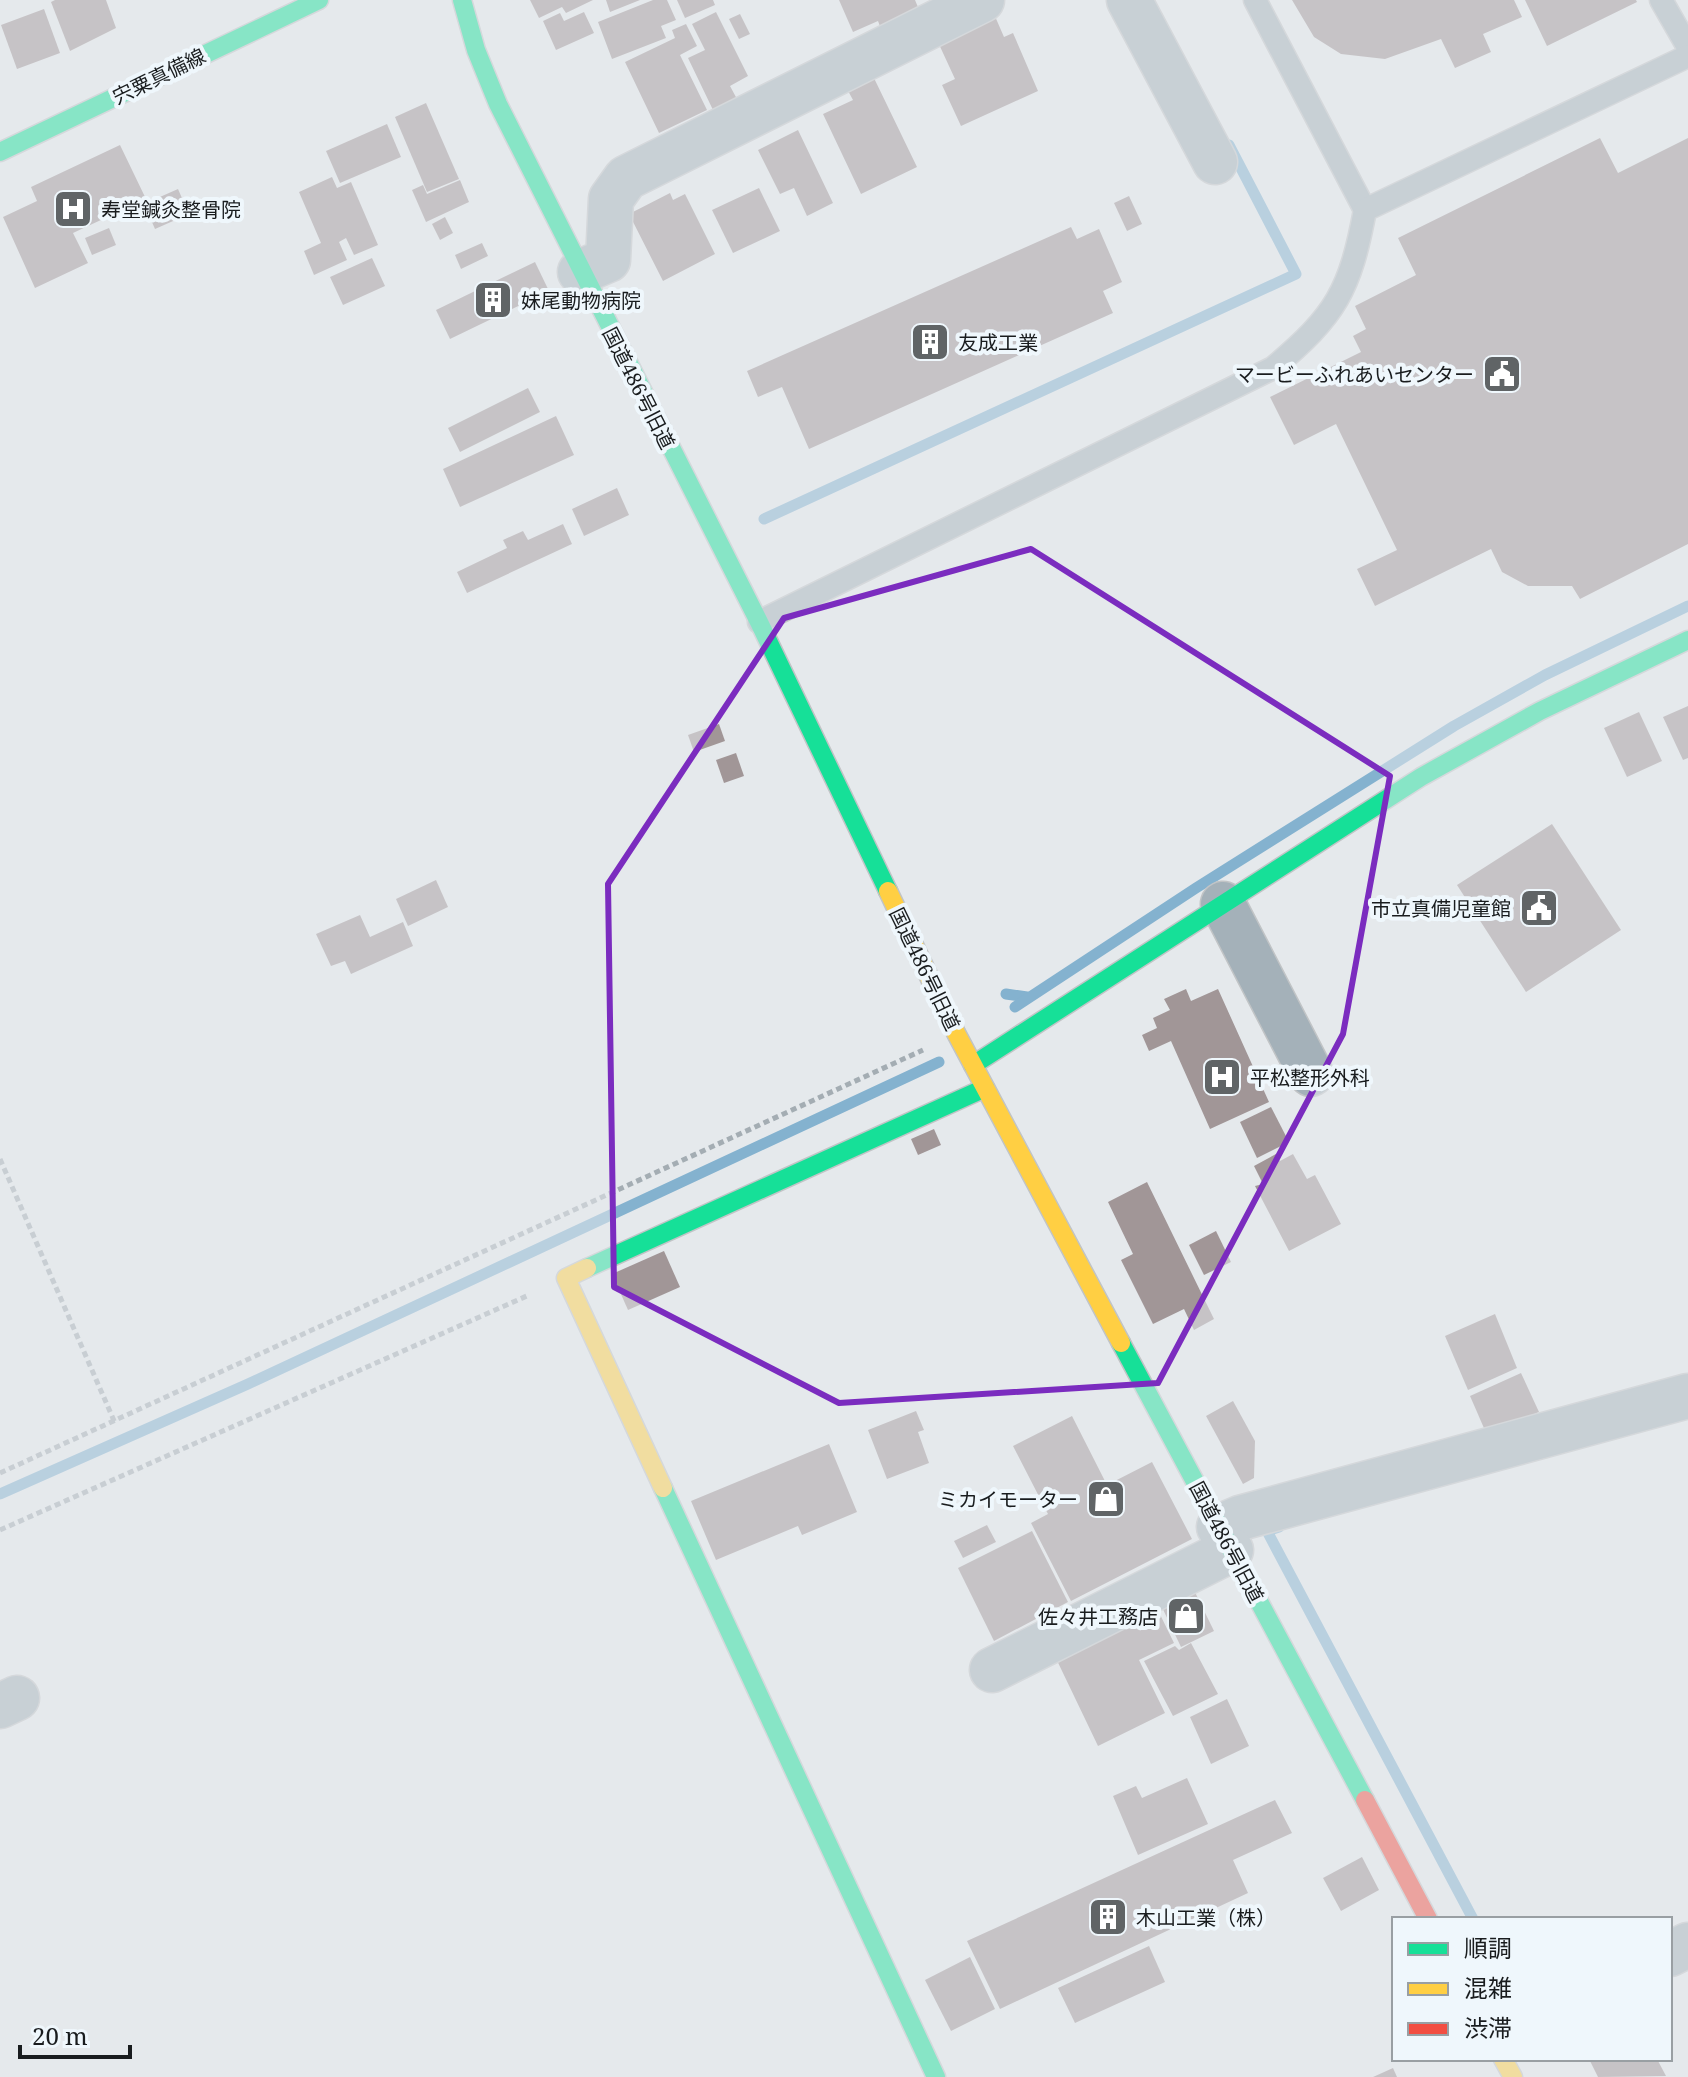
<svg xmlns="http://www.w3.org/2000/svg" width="1688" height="2077" font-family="'Noto Serif','Noto Sans JP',serif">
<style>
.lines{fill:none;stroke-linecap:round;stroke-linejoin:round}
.stream{stroke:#84b2cf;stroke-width:11}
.building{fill:#a19697}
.lane-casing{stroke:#c1c4c6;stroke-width:25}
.street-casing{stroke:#c1c4c6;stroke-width:47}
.fast-casing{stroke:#c1c4c6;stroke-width:21}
.slow-casing{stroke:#c1c4c6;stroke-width:21}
.jam-casing{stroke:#c1c4c6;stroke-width:21}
.path{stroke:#a4adb3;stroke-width:5;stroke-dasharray:6 4;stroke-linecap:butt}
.lane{stroke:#a4b1b9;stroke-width:22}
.street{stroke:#a4b1b9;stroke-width:44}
.fast{stroke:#16e098;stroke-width:18}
.slow{stroke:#ffcf43;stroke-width:18}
.jam{stroke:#f24e42;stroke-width:18}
.marked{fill:none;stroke:#7b2cbf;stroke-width:6;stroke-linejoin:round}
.labels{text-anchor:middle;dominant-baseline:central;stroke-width:8;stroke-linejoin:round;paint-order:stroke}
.street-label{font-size:20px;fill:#191c1e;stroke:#eff7fc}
.poi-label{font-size:20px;fill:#191c1e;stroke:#eff7fc;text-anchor:start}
</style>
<rect width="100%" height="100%" fill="#e5e9ec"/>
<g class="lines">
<!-- stream -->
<g class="stream">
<path d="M764,519l532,-245 -67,-129"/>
<path d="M1006,994l21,3"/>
<path d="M1015,1007l181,-119 258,-162 91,-51 143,-69"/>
<path d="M0,1494l248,-110 691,-322"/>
<path d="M1279,1527l-12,4 206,388"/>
</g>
</g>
<!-- building -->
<g class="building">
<path d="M55,0h51l10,28 -46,23 -19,-49z"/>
<path d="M530,0h63l-27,13 -4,-6 -23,11z"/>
<path d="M606,0h34l-30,12z"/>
<path d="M653,0h14l9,20 -15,6 5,12 -54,21 -14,-37z"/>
<path d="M677,0h36l2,5 -30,13z"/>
<path d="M839,0h76l5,12 -39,17 -3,-8 -25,11z"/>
<path d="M1292,0h222l8,17 -39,17 8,18 -36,16 -14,-29 -56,20 -44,-5 -27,-17z"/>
<path d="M1525,0h111l1,2 -90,44z"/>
<path d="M44,9l16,44 -43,16 -16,-44z"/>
<path d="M584,12l10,21 -38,17 -13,-29 17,-8 4,8z"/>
<path d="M716,12l32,64 -18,10 7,13 -24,11 -25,-52 17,-8 -13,-26z"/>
<path d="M740,14l10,20 -11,5 -10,-20z"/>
<path d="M994,14l10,23 9,-4 25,58 -77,35 -19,-41 13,-6 -18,-39z"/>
<path d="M686,24l11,22 -17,9 27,55 -48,23 -34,-71 50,-24 -3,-8z"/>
<path d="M873,76l44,91 -56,27 -38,-80 30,-14 -6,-11z"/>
<path d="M426,103l33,76 -32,13 -32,-75z"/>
<path d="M387,124l14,33 -61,26 -14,-32z"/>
<path d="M798,130l35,73 -26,13 -13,-28 -14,6 -22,-44z"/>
<path d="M1600,138l18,35 70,-35v406l-108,55 -8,-13h-44l-26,-14 -11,-23 -116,57 -18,-37 40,-19 -61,-126 -42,21 -24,-48 91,-45 -8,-16 13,-7 -11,-23 61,-31 -18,-37z"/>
<path d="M120,145l26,54 -73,34 15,30 -53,25 -32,-71 34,-16 -6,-14z"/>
<path d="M332,177l5,11 14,-6 27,63 -24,10 -8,-17 -7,4 8,18 -33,15 -10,-24 17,-8 -22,-51z"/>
<path d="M460,180l9,22 -43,20 -14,-32 11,-5 4,9z"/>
<path d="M759,188l21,43 -47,22 -21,-43z"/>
<path d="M178,189l11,25 -34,15 -11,-25z"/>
<path d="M670,193l3,7 12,-6 30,60 -52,27 -34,-67z"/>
<path d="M1129,196l13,28 -15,7 -13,-28z"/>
<path d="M445,217l8,16 -13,7 -8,-16z"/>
<path d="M1071,227l6,12 22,-10 23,53 -19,9 10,22 -304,136 -27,-62 -24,10 -11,-26z"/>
<path d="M109,228l7,17 -24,10 -7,-17z"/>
<path d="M482,243l6,13 -27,13 -6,-14z"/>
<path d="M372,258l13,28 -42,19 -13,-28z"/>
<path d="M535,262l14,29 -99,48 -14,-29z"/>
<path d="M528,388l12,24 -80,40 -12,-24z"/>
<path d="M556,416l18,39 -114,52 -17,-38z"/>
<path d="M617,488l12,27 -45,21 -12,-27z"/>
<path d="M563,524l9,20 -105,49 -10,-21 50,-24 -4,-8 20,-9 5,9z"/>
<path d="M1688,706v52l-5,2 -20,-43z"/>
<path d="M1639,712l23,49 -35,16 -23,-49z"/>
<path d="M719,724l6,17 -31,11 -6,-17z"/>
<path d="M736,753l8,23 -20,7 -8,-23z"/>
<path d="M1552,824l69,106 -95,62 -69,-107z"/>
<path d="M436,880l12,27 -40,19 -12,-27z"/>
<path d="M360,915l10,22 33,-15 10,24 -62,28 -6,-13 -14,5 -15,-32z"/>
<path d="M1186,989l5,12 27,-12 51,113 -59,27 -39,-88 -22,10 -7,-16 15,-7 -4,-10 17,-8 -6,-11z"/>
<path d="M1271,1107l18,35 -32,16 -17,-36z"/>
<path d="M934,1129l7,16 -23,10 -7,-16z"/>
<path d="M1276,1154l4,7 13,-7 14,25 8,-4 26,49 -52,27 -34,-65 8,-2 -9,-18z"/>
<path d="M1147,1182l67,137 -20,11 -10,-21 -31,15 -32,-64 12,-6 -25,-52z"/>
<path d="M1216,1231l15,31 -27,13 -15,-30z"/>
<path d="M664,1251l16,36 -52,23 -16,-36z"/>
<path d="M1495,1314l22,54 -49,22 -23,-54z"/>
<path d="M1521,1373l18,39 -52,23 -17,-39z"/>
<path d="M1233,1401l22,40 -1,37 -11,6 -37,-68z"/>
<path d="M916,1411l8,19 -6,2 11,31 -42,16 -19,-49z"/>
<path d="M1072,1416l35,69 45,-23 40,77 -121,62 -40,-78 17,-9 -35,-68z"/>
<path d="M829,1444l28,68 -55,23 -4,-9 -82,34 -25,-59z"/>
<path d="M987,1525l9,17 -33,16 -9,-17z"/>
<path d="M1032,1531l36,71 -74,39 -36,-73z"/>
<path d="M1192,1586l22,45 -33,16 -22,-46z"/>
<path d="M1152,1598l22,45 -35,17 26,53 -67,33 -47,-98z"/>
<path d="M1191,1643l27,51 -45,22 -29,-55 31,-15 4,4z"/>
<path d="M1227,1699l22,47 -38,18 -21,-47z"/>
<path d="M1187,1778l21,46 -70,31 -25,-59 23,-10 6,12z"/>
<path d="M1275,1800l17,33 -59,27 15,33 -248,116 -33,-68z"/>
<path d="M1362,1857l17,33 -38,21 -18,-33z"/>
<path d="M1149,1946l16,36 -90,41 -17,-35z"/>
<path d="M970,1957l25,52 -44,22 -26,-51z"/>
<path d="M1589,2059h68l9,17 -68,1z"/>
<path d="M1393,2068l4,9h-24z"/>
</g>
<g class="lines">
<defs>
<g id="lane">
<path d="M1255,0l110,210"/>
<path d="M1661,0l27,47"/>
<path d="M759,622l514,-254c63,-53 77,-77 92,-158l323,-154"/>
</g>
<g id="street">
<path d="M1129,0l86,162"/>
<path d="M580,272l28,-12 3,-61 15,-21 356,-178"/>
<path d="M1223,904l88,170"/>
<path d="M1219,1527l21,-9 448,-122"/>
<path d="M992,1670l239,-120"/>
<path d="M0,1706l17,-8"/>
<path d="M1670,1954l18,-9"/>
</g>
<g id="fast">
<path d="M462,0l14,50 22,54 261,518 129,269"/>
<path d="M0,152l319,-152"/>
<path d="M973,1065l448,-288 119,-66 148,-71"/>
<path d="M587,1268l398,-180"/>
<path d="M1121,1343l244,457"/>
<path d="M663,1488l273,589"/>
</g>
<g id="slow">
<path d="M888,891l68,142 165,310"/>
<path d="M587,1268l-21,10 97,210"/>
<path d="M1503,2059l10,18"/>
</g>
<path id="jam" d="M1365,1800l63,119"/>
</defs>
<!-- lane casing -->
<use href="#lane" class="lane-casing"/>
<!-- street casing -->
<use href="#street" class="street-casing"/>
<!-- fast casing -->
<use href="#fast" class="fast-casing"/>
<!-- slow casing -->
<use href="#slow" class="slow-casing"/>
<!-- jam casing -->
<use href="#jam" class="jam-casing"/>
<!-- path -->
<g class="path">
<path d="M0,1159l115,264"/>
<path d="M0,1473l923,-423"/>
<path d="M0,1530l529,-235"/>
</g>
<!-- lane -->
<use href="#lane" class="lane"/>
<!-- street -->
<use href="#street" class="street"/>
<!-- fast -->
<use href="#fast" class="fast"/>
<!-- slow -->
<use href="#slow" class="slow"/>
<!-- jam -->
<use href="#jam" class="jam"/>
</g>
<!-- marked area -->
<path d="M0 0H1688V2077H0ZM1031,549l359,227 -47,258 -185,349 -319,20 -225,-116 -6,-403 176,-266z" fill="#e5e9ec" fill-opacity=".55" fill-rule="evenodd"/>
<path class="marked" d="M1031,549l359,227 -47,258 -185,349 -319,20 -225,-116 -6,-403 176,-266z"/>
<!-- icons -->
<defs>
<symbol id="hospital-square" viewBox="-11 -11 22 22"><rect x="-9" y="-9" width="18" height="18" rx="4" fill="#606466" stroke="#eff7fc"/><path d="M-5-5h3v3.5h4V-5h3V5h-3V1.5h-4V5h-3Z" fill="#fff"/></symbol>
<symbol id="building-square" viewBox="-11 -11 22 22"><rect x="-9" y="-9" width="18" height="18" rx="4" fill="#606466" stroke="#eff7fc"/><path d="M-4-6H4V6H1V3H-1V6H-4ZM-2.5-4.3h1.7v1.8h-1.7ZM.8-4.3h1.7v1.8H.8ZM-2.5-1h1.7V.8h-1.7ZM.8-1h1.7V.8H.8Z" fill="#fff"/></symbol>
<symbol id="civic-square" viewBox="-11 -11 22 22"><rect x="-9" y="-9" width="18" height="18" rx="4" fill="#606466" stroke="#eff7fc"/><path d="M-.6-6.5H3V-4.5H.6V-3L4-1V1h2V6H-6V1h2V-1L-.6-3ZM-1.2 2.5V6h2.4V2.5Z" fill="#fff"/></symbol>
<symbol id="shop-square" viewBox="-11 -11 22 22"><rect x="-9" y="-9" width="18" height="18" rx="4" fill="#606466" stroke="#eff7fc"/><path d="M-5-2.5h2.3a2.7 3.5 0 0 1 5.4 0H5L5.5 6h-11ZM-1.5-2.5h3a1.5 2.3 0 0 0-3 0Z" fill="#fff"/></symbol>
</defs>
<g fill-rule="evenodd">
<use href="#hospital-square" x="51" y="187" width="44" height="44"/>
<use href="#building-square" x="471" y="278" width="44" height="44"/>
<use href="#building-square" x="908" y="320" width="44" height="44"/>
<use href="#civic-square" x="1480" y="352" width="44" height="44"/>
<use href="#civic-square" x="1517" y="886" width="44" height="44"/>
<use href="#hospital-square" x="1200" y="1055" width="44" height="44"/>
<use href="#shop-square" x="1084" y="1477" width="44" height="44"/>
<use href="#shop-square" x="1164" y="1594" width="44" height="44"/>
<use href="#building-square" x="1086" y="1895" width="44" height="44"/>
</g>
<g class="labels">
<!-- street labels -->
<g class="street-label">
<text transform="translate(159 76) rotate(-26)">宍粟真備線</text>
<text transform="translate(639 388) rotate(63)">国道486号旧道</text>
<text transform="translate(925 969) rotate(64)">国道486号旧道</text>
<text transform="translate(1227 1542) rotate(62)">国道486号旧道</text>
</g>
<!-- poi labels -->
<g class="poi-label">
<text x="101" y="209">寿堂鍼灸整骨院</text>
<text x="521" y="300">妹尾動物病院</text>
<text x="958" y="342">友成工業</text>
<text x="1474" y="374" text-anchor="end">マービーふれあいセンター</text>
<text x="1511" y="908" text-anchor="end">市立真備児童館</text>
<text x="1250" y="1077">平松整形外科</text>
<text x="1078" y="1499" text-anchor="end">ミカイモーター</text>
<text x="1158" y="1616" text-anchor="end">佐々井工務店</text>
<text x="1136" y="1917">木山工業（株）</text>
</g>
</g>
<!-- legend -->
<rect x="1392" y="1917" width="280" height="144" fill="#eff7fc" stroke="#999fa3" stroke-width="2"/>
<rect x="1408" y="1943" width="40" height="12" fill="#16e098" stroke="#999fa3" stroke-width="2"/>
<text x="1464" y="1957" font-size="24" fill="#191c1e">順調</text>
<rect x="1408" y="1983" width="40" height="12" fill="#ffcf43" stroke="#999fa3" stroke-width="2"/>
<text x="1464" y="1997" font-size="24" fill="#191c1e">混雑</text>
<rect x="1408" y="2023" width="40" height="12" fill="#f24e42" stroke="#999fa3" stroke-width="2"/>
<text x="1464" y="2037" font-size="24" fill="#191c1e">渋滞</text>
<!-- scale -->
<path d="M20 2045v12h110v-12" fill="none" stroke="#191c1e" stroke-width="4"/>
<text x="32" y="2045" font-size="24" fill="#191c1e" stroke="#eff7fc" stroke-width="6" paint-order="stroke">20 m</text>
</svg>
